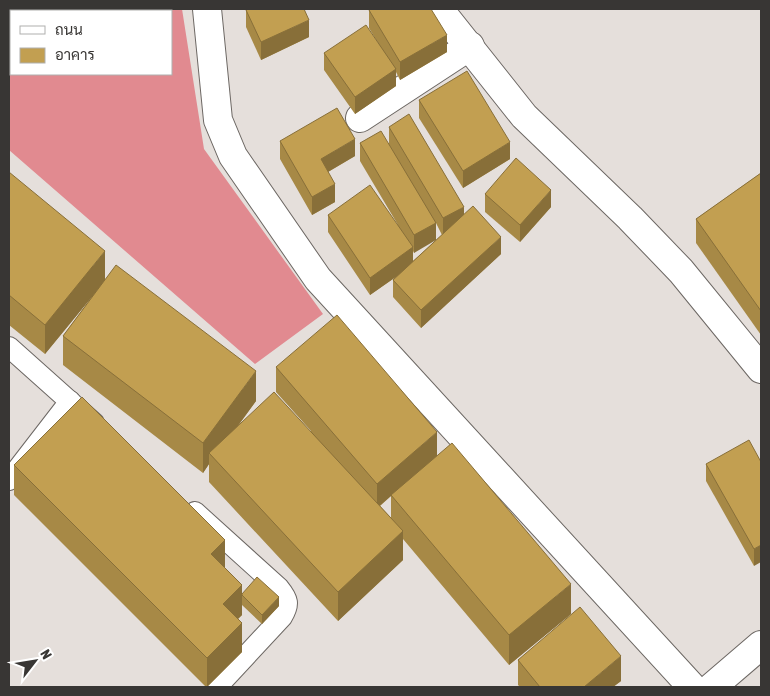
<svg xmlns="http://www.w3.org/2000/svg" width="770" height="696" font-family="'Asap Condensed',Sarabun,sans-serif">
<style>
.forest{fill:#e18a90}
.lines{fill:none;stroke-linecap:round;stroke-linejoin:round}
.lane-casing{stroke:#6c6763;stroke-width:22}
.street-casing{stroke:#6c6763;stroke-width:30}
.lane{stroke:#fff;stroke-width:20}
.street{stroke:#fff;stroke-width:28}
.wall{fill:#a78946;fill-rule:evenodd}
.shaded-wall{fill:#886f39}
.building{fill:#c29f51;stroke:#886f39}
</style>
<rect width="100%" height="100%" fill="#e5dfdb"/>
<!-- forest -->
<path class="forest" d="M37,9h145l22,140 119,165 -68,50 -246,-214v-119l2,-2v45h160v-63h-137z"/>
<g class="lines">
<defs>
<g id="lane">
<path d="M9,347l85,76"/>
<path d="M9,480l61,-79"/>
<path d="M195,512l84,76c9,11 11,16 3,29l-65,70"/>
</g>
<g id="street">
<path d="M207,9l11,111 15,36 85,123 374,408"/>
<path d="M439,9l85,107 106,102 51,53 80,98"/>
<path d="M360,118l110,-72"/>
<path d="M712,687l49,-42"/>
</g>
</defs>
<!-- lane casing -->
<use href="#lane" class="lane-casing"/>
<!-- street casing -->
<use href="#street" class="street-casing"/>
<!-- lane -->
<use href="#lane" class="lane"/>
<!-- street -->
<use href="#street" class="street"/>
</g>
<!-- wall -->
<g class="wall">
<path d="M246,10l63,27 -48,23 -15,-33z"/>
<path d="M369,10l78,42 -47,28 -4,-8v14l-41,28 -31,-44v-17l54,-10 -9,-15z"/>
<path d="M419,100l91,59 -47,29 -44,-70z"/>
<path d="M389,127l75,88 37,39 -80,74 -28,-31v-17l4,-4 -27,19 -42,-63v-17l70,10 -38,-64v-18l29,1zM436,223l6,12 -29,26v-10l1,2z"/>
<path d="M280,141l75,15 -27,16 7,30 -23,13 -32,-56z"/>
<path d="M9,172l96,108 151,121 -18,25 73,5 -35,-39v-25l161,89 134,158 -62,51 -106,-126v21l-65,61 -129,-139v-18l-6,9 -140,-108v-29l31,-42 -49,60 -36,-29zM391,496v22l-11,-12z"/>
<path d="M761,173v162l-65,-92v-24z"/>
<path d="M485,194l66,13 -31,35 -35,-30z"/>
<path d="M761,462l-7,104 -48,-85v-17z"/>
<path d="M14,465l211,103 17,26 37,12 -17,18 -20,-19v10l-4,4 4,33 -35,35h-1l-192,-192z"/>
<path d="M518,660l103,21 -8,6h-93l-2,-2z"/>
</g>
<!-- shaded-wall -->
<g class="shaded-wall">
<path d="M309,20v17l-48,23v-18z"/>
<path d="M447,35v17l-47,28v-18z"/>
<path d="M396,69v17l-41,28v-17z"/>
<path d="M355,139v17l-34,20v-17z"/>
<path d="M510,142v17l-47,29v-17z"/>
<path d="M335,184v18l-23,13v-18z"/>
<path d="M551,190v17l-31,35v-17z"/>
<path d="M464,207v17l-21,12v-18z"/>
<path d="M436,223v17l-22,13v-18z"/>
<path d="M501,237v17l-80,74v-18z"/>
<path d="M413,247v18l-43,30v-17z"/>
<path d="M105,251v30l-60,73v-29z"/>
<path d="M256,371v30l-42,57 -5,-5v11l-6,9v-30z"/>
<path d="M437,432v24l-60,52v-24z"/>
<path d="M403,531v29l-65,61v-29z"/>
<path d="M225,540v30l-14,-16z"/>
<path d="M761,545v17l-7,4v-17z"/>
<path d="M571,584v30l-62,51v-30z"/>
<path d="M242,585v30l-19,18v-29z"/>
<path d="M279,597v9l-17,18v-9z"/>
<path d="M242,623v29l-35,35v-29z"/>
<path d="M621,656v25l-8,6h-29z"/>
</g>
<!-- building -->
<g class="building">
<path d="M249,9h55l5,11 -48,22 -15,-32z"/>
<path d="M372,9h59l16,26 -47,27 -31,-52z"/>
<path d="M366,25l30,44 -41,28 -31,-44z"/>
<path d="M467,71l43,71 -47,29 -44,-71z"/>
<path d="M337,108l18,31 -34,20 14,25 -23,13 -32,-56z"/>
<path d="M409,114l55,93 -21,11 -54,-91z"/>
<path d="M381,131l55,92 -22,12 -54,-92z"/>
<path d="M516,158l35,32 -31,35 -35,-31z"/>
<path d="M9,172l96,79 -60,74 -36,-30z"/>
<path d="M761,173v138l-65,-92z"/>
<path d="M370,185l43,62 -43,31 -42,-63z"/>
<path d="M473,206l28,31 -80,73 -28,-30z"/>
<path d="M116,265l140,106 -53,72 -140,-107z"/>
<path d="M337,315l100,117 -60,52 -101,-117z"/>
<path d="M274,392l129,139 -65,61 -129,-139z"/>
<path d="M82,397l143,143 -14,14 31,31 -19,19 19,19 -35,35 -193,-193z"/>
<path d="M749,440l12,22v83l-7,4 -48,-85z"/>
<path d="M452,443l119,141 -62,51 -118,-140z"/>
<path d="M257,577l22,20 -17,18 -20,-20v-1z"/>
<path d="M580,607l41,49 -37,31h-44l-22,-27z"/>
</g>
<!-- border -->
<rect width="770" height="696" fill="none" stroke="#383634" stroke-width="20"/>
<!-- legend -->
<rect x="10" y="10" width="162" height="65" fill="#ffffff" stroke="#afafae"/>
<rect x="20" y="26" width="25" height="8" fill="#ffffff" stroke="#afafae"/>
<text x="55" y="35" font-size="15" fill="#383634">ถนน</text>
<rect x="20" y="48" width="25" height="15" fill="#c29f51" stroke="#afafae"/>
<text x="55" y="60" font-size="15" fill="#383634">อาคาร</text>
<!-- north arrow -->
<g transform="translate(35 661) rotate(59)" stroke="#ffffff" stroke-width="4" paint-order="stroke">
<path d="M0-4L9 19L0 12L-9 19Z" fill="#383634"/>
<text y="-8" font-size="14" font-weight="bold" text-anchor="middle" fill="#383634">N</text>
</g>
</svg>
